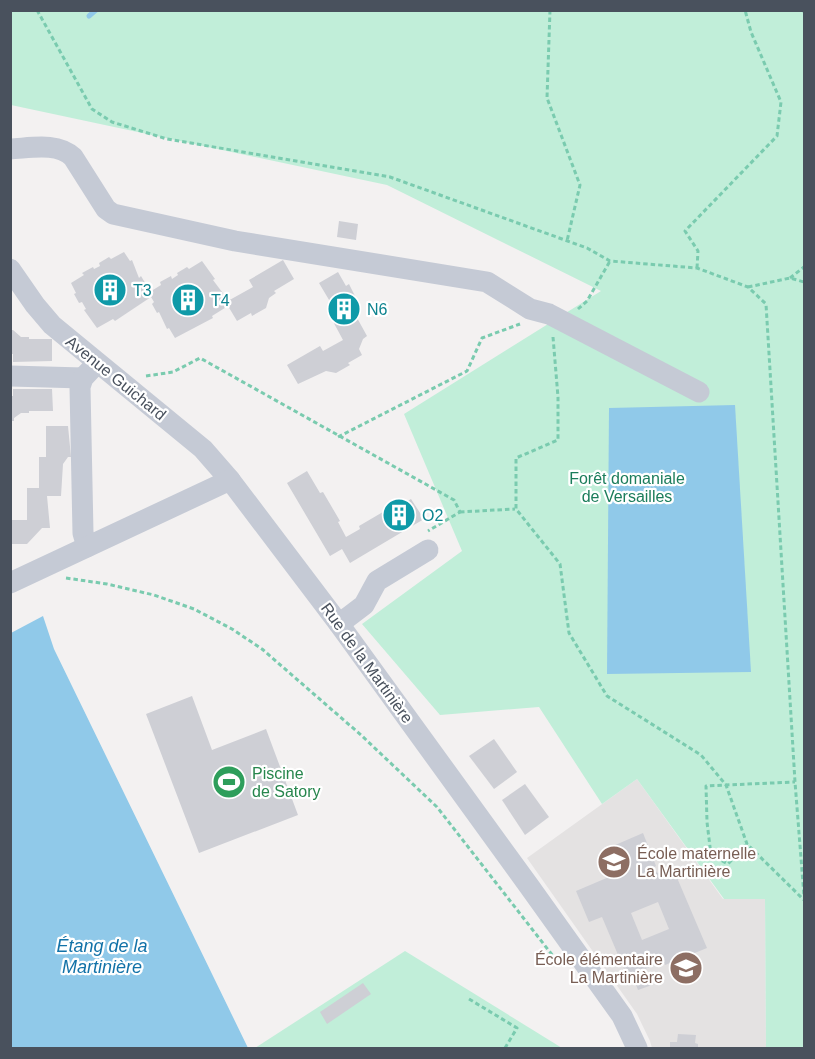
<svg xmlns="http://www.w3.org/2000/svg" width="815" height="1059" font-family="Arial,sans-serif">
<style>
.education{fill:#e4e2e2}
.green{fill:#c1eed9}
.water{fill:#90c9e9}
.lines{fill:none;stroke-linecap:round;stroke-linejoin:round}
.stream{stroke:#90c9e9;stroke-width:5}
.building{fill:#cecfd5;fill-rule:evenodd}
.path{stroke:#7acbaf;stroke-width:3;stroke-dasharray:4.5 3;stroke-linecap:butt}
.minor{stroke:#c5cad5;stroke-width:21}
.labels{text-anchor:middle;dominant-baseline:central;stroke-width:4.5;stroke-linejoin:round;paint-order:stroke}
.culture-label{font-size:16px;fill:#0d838f;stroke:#fff;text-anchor:start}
.street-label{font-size:16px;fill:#49515d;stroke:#fff}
.park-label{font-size:16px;fill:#1b7d5b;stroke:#fff}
.leisure-label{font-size:16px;fill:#27864d;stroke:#fff;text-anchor:start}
.education-label{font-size:16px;fill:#785e54;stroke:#fff;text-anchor:start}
.water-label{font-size:18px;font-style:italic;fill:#1272a8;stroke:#fff}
</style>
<rect width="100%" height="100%" fill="#f3f1f1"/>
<!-- education -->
<path class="education" d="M637,779l86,120h42l1,149h-114l-2,-7 -13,-27 -110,-156z"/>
<!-- green -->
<g class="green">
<path d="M11,11h793v1037h-38l-1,-149h-41l-87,-120 -35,25 -63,-97 -99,8 -78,-91 100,-73 -58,-137 197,-123 -214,-106 -376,-80z"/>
<path d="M405,951l157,97h-307z"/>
</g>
<!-- water -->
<g class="water">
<path d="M735,405l16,267 -144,2 2,-266z"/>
<path d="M43,616l11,33 194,399h-237v-415z"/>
</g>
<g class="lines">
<!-- stream -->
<path class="stream" d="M89,16l7,-6"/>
</g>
<!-- building -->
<g class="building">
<path d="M339,221l19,3 -2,16 -19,-3z"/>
<path d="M124,252l6,9 2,-1 7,18 2,-2 6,10 -2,1 3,6 13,-8 -1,-3 11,-6 1,3 6,-4 -1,-2 10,-6 2,2 13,-8 13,18 -2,1 12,16 -2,1 3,5 27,-15 -4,-7 34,-20 11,19 -20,12 2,2 -7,5 -3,10 -14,8 -1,-3 -14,8 -9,-15 -16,10 1,2 -38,20 -6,-10 -2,1 -8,-17 -2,1 -5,-9 2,-2 -3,-5 -36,24 -2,-2 -16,9 -13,-18 2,-1 -4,-7 -3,1 -5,-9 2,-1 -5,-10 13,-8 -2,-2 11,-6 1,2 6,-3 -1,-3 10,-6 2,2z"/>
<path d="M338,272l8,14 3,-2 7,14 -2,10 4,7 -2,1 11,20 -4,3 -4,10 3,6 -14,8 2,2 -14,8 -10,-2 -28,13 -11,-19 33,-19 3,5 20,-11 -14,-26 6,-4 -16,-27z"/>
<path d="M10,330h3l8,7h8v2h23v22l-39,1v-8h-3z"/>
<path d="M13,389h39l1,22h-24v2h-8l-7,5v3h-4v-25h3z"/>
<path d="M46,426h22l3,31h-3l-5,7 -2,32h-14l3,32h-8l-15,16h-16l-1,-24h17v-32h12v-31h7z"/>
<path d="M307,471l13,22 3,-1 17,29 -2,1 8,15 14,-8 -1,-3 29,-17 1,3 22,-13 13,20 -74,44 -8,-14 -12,7 -43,-73z"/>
<path d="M192,696l20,54 54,-21 32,86 -99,38 -53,-139z"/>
<path d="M494,739l23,33 -23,17 -25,-33z"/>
<path d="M525,784l24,33 -24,18 -23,-35z"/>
<path d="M643,833l13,33 -2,1 3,6 15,-7 35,82 -42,17 -1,-4 -19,8 7,16 -14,5 -6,-16 -5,2 -25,-59 -13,5 -13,-31 40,-17 -10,-25zM658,902l11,27 -27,11 -11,-27z"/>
<path d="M363,983l8,11 -44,30 -7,-12z"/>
<path d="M678,1034l18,1 -1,8 3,1v4h-28v-6h7z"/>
</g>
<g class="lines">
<!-- path -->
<g class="path">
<path d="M37,10l55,99 20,13 55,17 223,38 197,71 23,13 87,7 51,19 18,17 29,478 9,114"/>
<path d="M550,10l-3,88 33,87 -13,56"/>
<path d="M803,10l1,2"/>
<path d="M697,268l1,-17 -13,-20 92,-95 4,-34 -30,-70 -6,-22"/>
<path d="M790,278l14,-11"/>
<path d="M748,287l42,-9 14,4"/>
<path d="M578,309l9,-8 23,-40"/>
<path d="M553,337l5,60v43l-42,18v51l44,55 9,69 38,63 94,59 25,30 69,-3"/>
<path d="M146,376l27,-4 27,-14 254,142 6,12 -32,19"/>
<path d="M338,437l129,-66 15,-33 38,-14"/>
<path d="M460,512l55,-3"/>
<path d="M66,578l41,6 47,11 40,14 38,20 30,20 99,86 76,72 116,149"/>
<path d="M747,844l-19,20 -17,-9 -4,-33 -1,-36 20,-1 21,59 57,56"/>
<path d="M469,999l48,29 -12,20"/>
</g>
<!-- minor -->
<g class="minor">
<path d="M10,149c21,-1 47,-7 63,8l33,52 7,5 122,27 252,41 43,27 19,5 150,78"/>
<path d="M10,269l25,36 17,20 151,124 27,31"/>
<path d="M10,376l73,2"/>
<path d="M87,547l-4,-14 -3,-146 3,-9 14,-15"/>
<path d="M10,583l220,-103 109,144 190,262 93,130 15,32"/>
<path d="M339,624l25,-19 13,-24 51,-31"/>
</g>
</g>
<!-- icons -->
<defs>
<symbol id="building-disc" viewBox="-11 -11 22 22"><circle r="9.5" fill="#0f9aa8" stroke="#fff"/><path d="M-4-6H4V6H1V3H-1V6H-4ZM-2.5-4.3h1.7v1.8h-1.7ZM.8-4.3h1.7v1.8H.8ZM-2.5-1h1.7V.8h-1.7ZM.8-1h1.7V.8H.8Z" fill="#fff"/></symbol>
<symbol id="stadium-disc" viewBox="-11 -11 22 22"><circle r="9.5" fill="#2e9e5b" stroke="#fff"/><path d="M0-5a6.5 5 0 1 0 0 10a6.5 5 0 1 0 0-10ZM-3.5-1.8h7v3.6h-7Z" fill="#fff"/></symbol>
<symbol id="school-disc" viewBox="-11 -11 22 22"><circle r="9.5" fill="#8d6e63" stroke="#fff"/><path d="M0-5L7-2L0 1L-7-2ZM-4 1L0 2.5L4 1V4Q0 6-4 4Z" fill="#fff"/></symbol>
</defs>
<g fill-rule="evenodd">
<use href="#building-disc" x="91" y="271" width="38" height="38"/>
<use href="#building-disc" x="169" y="281" width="38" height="38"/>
<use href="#building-disc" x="325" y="290" width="38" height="38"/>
<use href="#building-disc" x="380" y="496" width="38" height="38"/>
<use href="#stadium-disc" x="210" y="763" width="38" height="38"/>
<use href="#school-disc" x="595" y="843" width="38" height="38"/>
<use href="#school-disc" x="667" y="949" width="38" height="38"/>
</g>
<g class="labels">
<!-- culture labels -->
<g class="culture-label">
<text x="133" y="290">T3</text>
<text x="211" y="300">T4</text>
<text x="367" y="309">N6</text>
<text x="422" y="515">O2</text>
</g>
<!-- street labels -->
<g class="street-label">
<text transform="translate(116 378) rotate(39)">Avenue Guichard</text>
<text transform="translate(367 663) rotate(54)">Rue de la Martinière</text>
</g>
<!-- park labels -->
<g class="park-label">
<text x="627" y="478">Forêt domaniale<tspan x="627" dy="18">de Versailles</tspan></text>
</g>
<!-- leisure labels -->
<g class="leisure-label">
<text x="252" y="773">Piscine<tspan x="252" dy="18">de Satory</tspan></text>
</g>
<!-- education labels -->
<g class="education-label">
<text x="637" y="853">École maternelle<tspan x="637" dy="18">La Martinière</tspan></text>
<text x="663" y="959" text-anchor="end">École élémentaire<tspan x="663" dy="18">La Martinière</tspan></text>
</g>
<!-- water labels -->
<g class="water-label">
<text x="102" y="946">Étang de la<tspan x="102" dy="21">Martinière</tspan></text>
</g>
</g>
<!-- border -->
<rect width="815" height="1059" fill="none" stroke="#49515d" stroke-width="24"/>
</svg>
